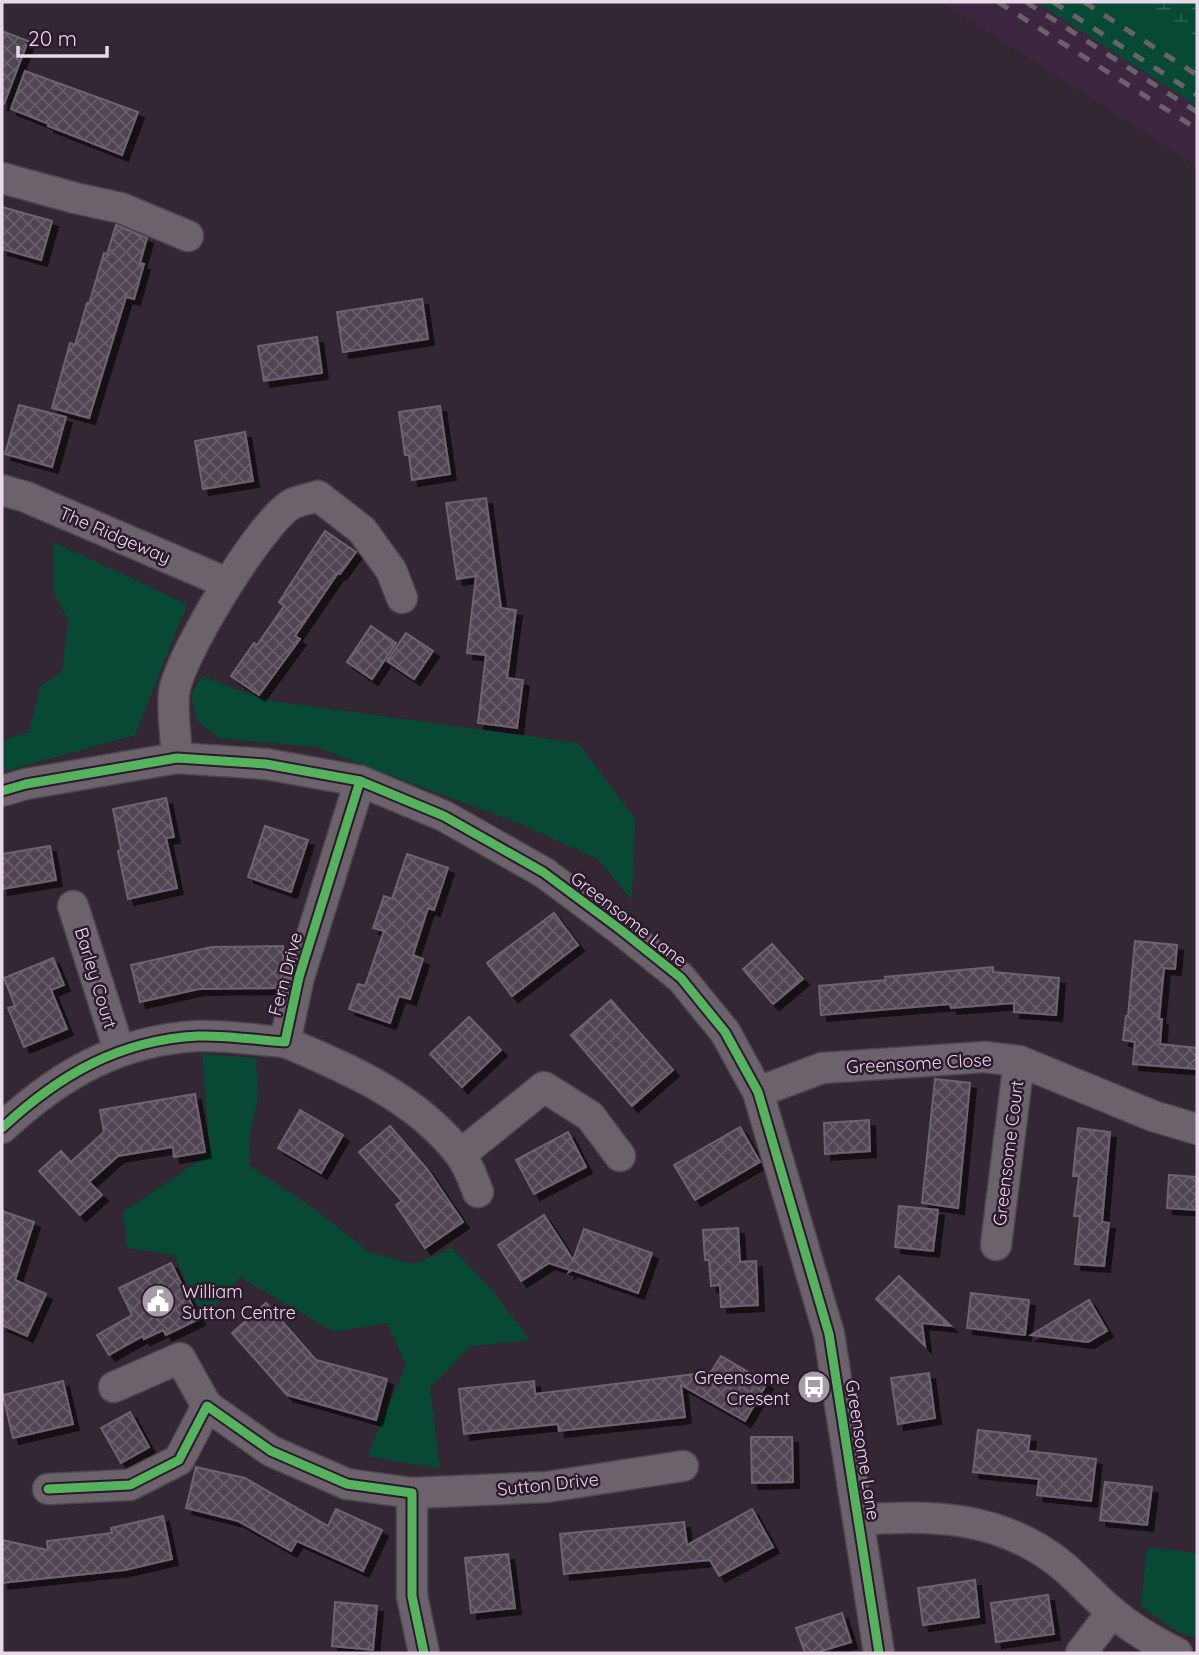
<svg xmlns="http://www.w3.org/2000/svg" width="1199" height="1655" font-family="Quicksand,sans-serif">
<style>
.built{fill:#3d263f}
.green{fill:#074935}
.wetland{fill:url(#wetland-marsh)}
.building{fill:url(#building-cross-hatch);stroke:#6e646f;stroke-width:2;filter:url(#shadow)}
.lines{fill:none;stroke-linecap:round;stroke-linejoin:round}
.minor-casing{stroke:#4f454f;stroke-width:33}
.minor{stroke:#6c626c;stroke-width:30}
.rail{stroke:#6a626a;stroke-width:5;stroke-dasharray:12 12;stroke-linecap:butt}
.cycleway-casing{stroke:#2c192d;stroke-width:13}
.cycleway{stroke:#56b35d;stroke-width:9}
.labels{text-anchor:middle;dominant-baseline:central;stroke-width:5;stroke-linejoin:round;paint-order:stroke}
.street-label{font-size:18px;fill:#e8dae8;stroke:#2c192d}
.poi-label{font-size:18px;fill:#e8dae8;stroke:#2c192d;text-anchor:start}
</style>
<defs>
<pattern id="wetland-marsh" width="20" height="14" patternUnits="userSpaceOnUse" patternTransform="scale(1.75)"><rect width="20" height="14" fill="#074935"/><path d="M1 5h8M5 5V1M11 12h8M15 12V8" fill="none" stroke="#2b6352"/></pattern>
<pattern id="building-cross-hatch" width="8" height="8" patternUnits="userSpaceOnUse" patternTransform="scale(1.75)"><rect width="8" height="8" fill="#514452"/><path d="M0 0l8 8M0 8l8-8" fill="none" stroke="#6a5e6b"/></pattern>
<filter id="shadow"><feDropShadow dx="6" dy="6" stdDeviation="0" flood-color="#0009"/></filter>
</defs>
<rect width="100%" height="100%" fill="#322733"/>
<!-- built -->
<path class="built" d="M941,2h199l57,37v127z"/>
<!-- green -->
<g class="green">
<path d="M1037,2h160v104z"/>
<path d="M53,542l134,62 -52,131 -133,37v-31l27,-9 11,-45 22,-15 6,-52 -15,-29z"/>
<path d="M202,676l64,24 312,43 57,76 -3,81 -33,-40 -73,-34 -210,-79 -97,-9 -22,-17 -6,-27z"/>
<path d="M202,1054l54,4 2,39 -9,42 1,27 66,44 53,42 45,12 38,-16 40,42 38,50 -59,6 -41,42 10,81 -73,-13 39,-91 -19,-42 -53,9 -94,-55 -36,42 -30,-64 -47,-7 -4,-36 87,-59z"/>
<path d="M1147,1547l50,6v85l-17,-5 -39,-27z"/>
</g>
<!-- wetland -->
<path class="wetland" d="M1140,2h57v37z"/>
<!-- building -->
<g class="building">
<path d="M2,31l26,10 -24,63h-2z"/>
<path d="M25,71l113,41 -16,43 -74,-29 1,-2 -38,-15z"/>
<path d="M2,207l50,14 -11,39 -39,-11z"/>
<path d="M116,225l31,13 -7,25 4,1 -10,35 -8,-2 -37,121 -37,-10 18,-65 5,2 12,-42 2,1 15,-51 3,1z"/>
<path d="M422,299l6,40 -85,13 -6,-40z"/>
<path d="M317,337l5,36 -58,8 -6,-35z"/>
<path d="M19,405l47,12 -14,50 -47,-13z"/>
<path d="M440,406l10,68 -38,6 -3,-25h-4l-6,-43z"/>
<path d="M245,432l8,49 -50,8 -8,-48z"/>
<path d="M486,498l15,110 15,2 -9,68 16,2 -6,48 -39,-5 8,-68 -19,-2 9,-77 -19,3 -11,-76z"/>
<path d="M325,531l31,21 -16,22 -2,-1 -43,63 5,3 -41,56 -28,-19 23,-33 3,2 27,-39 -5,-4z"/>
<path d="M371,626l25,17 -24,36 -25,-17z"/>
<path d="M406,633l27,18 -19,28 -27,-18z"/>
<path d="M166,798l8,39 -8,1 11,50 -49,11 -10,-48 3,-1 -8,-41z"/>
<path d="M265,826l43,14 -17,52 -43,-15z"/>
<path d="M50,846l6,34 -54,9v-35z"/>
<path d="M407,854l41,14 -14,42 -6,-2 -15,47 10,4 -13,40 -11,-3 -9,27 -41,-14 9,-25 7,2 19,-55 -11,-3 11,-32 8,3z"/>
<path d="M554,913l24,32 -66,51 -25,-33z"/>
<path d="M1135,941l42,4 -2,24 -11,-1 -5,51h3l-2,25 37,4v21l-64,-5 2,-22 -12,-2 3,-24h2z"/>
<path d="M772,944l31,35 -30,25 -30,-35z"/>
<path d="M283,946v24l-4,18 -80,1 -59,13 -9,-37 81,-18z"/>
<path d="M53,958l11,27 -13,5 16,39 -43,18 -16,-39 7,-2 -11,-28z"/>
<path d="M993,967v5l66,6 -3,37 -42,-3v-9l-63,5 -1,-4 -129,11 -2,-29 67,-6 -1,-3z"/>
<path d="M611,1000l62,70 -41,36 -61,-71z"/>
<path d="M469,1017l32,33 -39,37 -32,-33z"/>
<path d="M935,1079l35,4 -12,125 -36,-5z"/>
<path d="M195,1094l10,58 -31,5 -1,-10 -55,9 -29,26 13,13 -22,20 -41,-44 22,-20 10,11 33,-30 -4,-22z"/>
<path d="M300,1110l43,25 -22,38 -43,-25z"/>
<path d="M869,1120l1,31 -45,3 -1,-31z"/>
<path d="M390,1126l38,44 35,52 -38,26 -29,-43 6,-4 -43,-49z"/>
<path d="M740,1127l20,35 -65,38 -21,-35z"/>
<path d="M1078,1128l32,4 -8,90 7,1 -5,43 -29,-2 5,-48h-6l5,-40h-6z"/>
<path d="M568,1132l18,35 -52,27 -18,-34z"/>
<path d="M1169,1175l28,2v33l-30,-2z"/>
<path d="M899,1206l39,4 -5,41 -38,-4z"/>
<path d="M2,1211l32,11 -19,58 31,14 -19,42 -25,-11z"/>
<path d="M544,1215l29,45 11,-31 68,24 -14,40 -66,-23 -3,2 1,-2 -21,-7 -28,18 -23,-36z"/>
<path d="M738,1228l2,34 16,-1 2,44 -37,2 -1,-22 -9,1 -2,-26h-4l-2,-30z"/>
<path d="M171,1263l28,56 -33,16 -3,-5 -19,9 -1,-3 -34,19 -12,-20 35,-20 -13,-27z"/>
<path d="M899,1276l52,50 -29,-3 3,23 -49,-47z"/>
<path d="M971,1293l58,7 -4,35 -58,-7z"/>
<path d="M1089,1300l18,31 -19,11 -57,-7z"/>
<path d="M266,1303l50,57 71,19 -11,41 -89,-25 -55,-62z"/>
<path d="M721,1356l46,27 -22,38 -64,-36 4,32 -126,14 -1,-7 -94,10 -5,-45 75,-8 1,13 176,-22z"/>
<path d="M929,1373l6,45 -37,6 -7,-46z"/>
<path d="M63,1381l10,43 -60,14 -10,-43z"/>
<path d="M130,1412l19,35 -28,16 -20,-35z"/>
<path d="M978,1430l52,6 -2,15 68,8 -5,42 -54,-6 2,-16 -66,-7z"/>
<path d="M751,1437h41l1,45 -41,1z"/>
<path d="M196,1467l49,11 83,48 8,-17 46,21 -19,41 -66,-30 -6,10 -53,-30 -52,-13z"/>
<path d="M1105,1482l47,5 -5,38 -47,-5z"/>
<path d="M752,1509l21,38 -54,29 -9,-16 -146,14 -4,-40 124,-12 3,23z"/>
<path d="M163,1516l9,43 -47,11 -123,13v-43l46,10 -1,-9 65,-8 -1,-5z"/>
<path d="M508,1554l7,54 -44,5 -6,-55z"/>
<path d="M975,1580l4,37 -56,8 -5,-37z"/>
<path d="M1048,1595l6,39 -58,8 -5,-39z"/>
<path d="M335,1602l42,4 -4,44 -41,-4z"/>
<path d="M842,1613l9,29 -36,11h-10l-9,-25z"/>
</g>
<g class="lines">
<defs>
<g id="minor">
<path d="M2,178l73,20 46,10 67,28"/>
<path d="M2,490l24,7 201,86"/>
<path d="M177,758c-1,-21 -5,-44 -3,-65 4,-35 87,-172 118,-189 8,-4 18,-5 26,-8l44,34 29,40 11,28"/>
<path d="M2,791l24,-7 151,-26 89,6 94,17 84,35 99,56 78,58 60,48 44,54 33,60 71,242 50,319"/>
<path d="M73,906l46,144"/>
<path d="M285,1042c64,27 130,55 174,111 9,11 14,26 19,39"/>
<path d="M758,1092l64,-24 163,-11 34,4 134,55 44,13"/>
<path d="M2,1128c57,-53 117,-88 196,-92 28,-1 58,4 87,6l14,-65 61,-196"/>
<path d="M461,1154l83,-67 46,29 30,40"/>
<path d="M996,1245l23,-184"/>
<path d="M114,1387l66,-29 27,48"/>
<path d="M48,1489l82,-4 49,-25 28,-54 64,45 76,33 65,9v103l12,57"/>
<path d="M412,1493l135,-6 136,-21"/>
<path d="M859,1520c72,-6 139,-4 199,42 19,15 34,33 52,48 20,18 43,31 67,43"/>
<path d="M1081,1653l31,-41"/>
</g>
</defs>
<!-- minor casing -->
<use href="#minor" class="minor-casing"/>
<!-- minor -->
<use href="#minor" class="minor"/>
<!-- rail -->
<g class="rail">
<path d="M998,2l199,127"/>
<path d="M1026,2l171,110"/>
<path d="M1053,2l144,93"/>
<path d="M1084,2l113,73"/>
</g>
<defs>
<g id="cycleway">
<path d="M2,791l24,-7 151,-26 89,6 94,17 84,35 99,56 78,58 60,48 44,54 33,60 71,242 50,319"/>
<path d="M2,1128c57,-53 117,-88 196,-92 28,-1 58,4 87,6l14,-65 61,-196"/>
<path d="M48,1489l82,-4 49,-25 28,-54 64,45 76,33 65,9v103l12,57"/>
</g>
</defs>
<!-- cycleway casing -->
<use href="#cycleway" class="cycleway-casing"/>
<!-- cycleway -->
<use href="#cycleway" class="cycleway"/>
</g>
<!-- icons -->
<defs>
<symbol id="civic-disc" viewBox="-11 -11 22 22"><circle r="9.5" fill="#a89ba9" stroke="#2c192d"/><path d="M-.6-6.5H3V-4.5H.6V-3L4-1V1h2V6H-6V1h2V-1L-.6-3ZM-1.2 2.5V6h2.4V2.5Z" fill="#fff"/></symbol>
<symbol id="bus-disc" viewBox="-11 -11 22 22"><circle r="9.5" fill="#a89ba9" stroke="#2c192d"/><path d="M-5-6H5V4H4V6H2V4H-2V6H-4V4H-5ZM-3.5-4V0h7V-4ZM-3.5 1.2v1.5H-2V1.2ZM2 1.2v1.5H3.5V1.2Z" fill="#fff"/></symbol>
</defs>
<g fill-rule="evenodd">
<use href="#civic-disc" x="139" y="1282" width="38" height="38"/>
<use href="#bus-disc" x="795" y="1368" width="38" height="38"/>
</g>
<g class="labels">
<!-- street labels -->
<g class="street-label">
<text transform="translate(115 535) rotate(23)">The Ridgeway</text>
<text transform="translate(629 919) rotate(38)">Greensome Lane</text>
<text transform="translate(285 974) rotate(-75)">Fern Drive</text>
<text transform="translate(96 978) rotate(73)">Barley Court</text>
<text transform="translate(919 1063) rotate(-3)">Greensome Close</text>
<text transform="translate(1008 1153) rotate(-83)">Greensome Court</text>
<text transform="translate(863 1450) rotate(81)">Greensome Lane</text>
<text transform="translate(548 1484) rotate(-6)">Sutton Drive</text>
</g>
<!-- poi labels -->
<g class="poi-label">
<text x="182" y="1291">William<tspan x="182" dy="21">Sutton Centre</tspan></text>
<text x="790" y="1377" text-anchor="end">Greensome<tspan x="790" dy="21">Cresent</tspan></text>
</g>
</g>
<!-- border -->
<rect width="1199" height="1655" fill="none" stroke="#e8dae8" stroke-width="7"/>
<!-- scale -->
<path d="M18 46v10h89v-10" fill="none" stroke="#e8dae8" stroke-width="3.5"/>
<text x="28" y="46" font-size="21" fill="#e8dae8" stroke="#2c192d" stroke-width="5" paint-order="stroke">20 m</text>
</svg>
